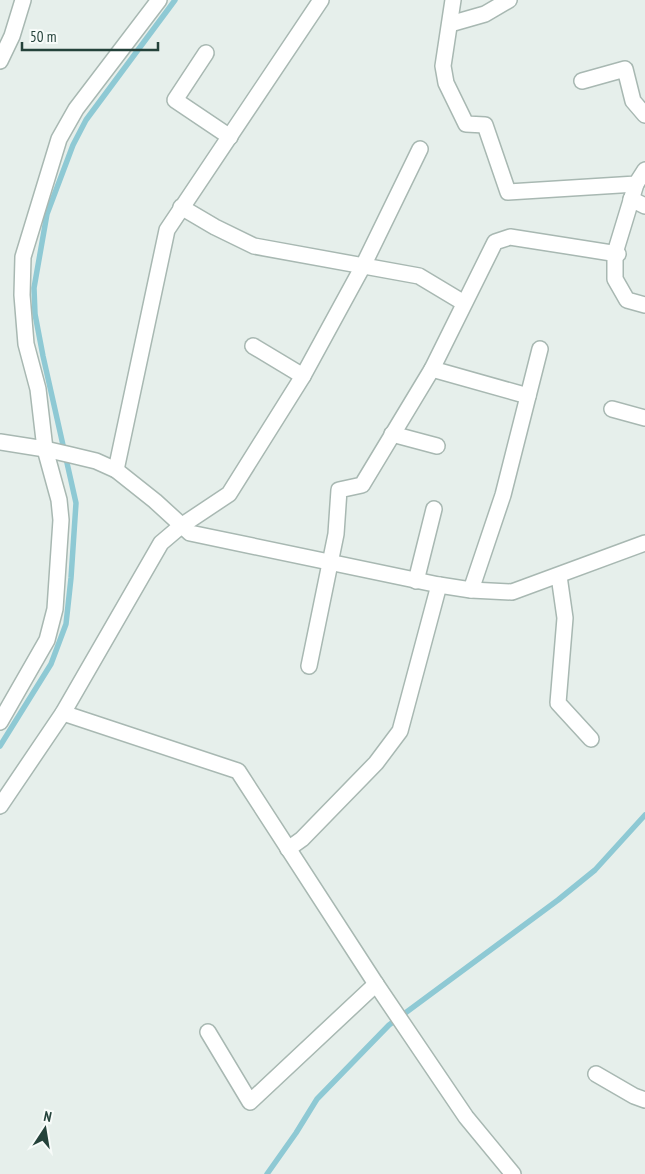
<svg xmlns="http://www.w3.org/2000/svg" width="645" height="1174" font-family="'PT Sans Narrow',sans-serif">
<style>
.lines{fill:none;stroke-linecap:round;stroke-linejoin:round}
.stream{stroke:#8ec9d4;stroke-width:5.5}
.minor-casing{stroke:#a8b8b2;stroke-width:18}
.minor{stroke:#fff;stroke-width:15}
</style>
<rect width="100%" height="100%" fill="#e6efeb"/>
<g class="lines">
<!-- stream -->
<g class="stream">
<path d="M0,746l51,-82 15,-40 5,-46 5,-75 -33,-147 -8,-42 -1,-26 13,-74 26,-69 13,-25 89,-120"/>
<path d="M267,1174l29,-41 21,-34 72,-74 169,-125 37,-30 50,-55"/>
</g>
<defs>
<g id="minor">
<path d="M453,0l-10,66 3,17 20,41 19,1 23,67 128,-8 9,-14"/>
<path d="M450,24l35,-10 24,-14"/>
<path d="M206,53l-31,47 55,37"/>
<path d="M0,61l12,-25 11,-36"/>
<path d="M582,81l43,-12 8,32 12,14"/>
<path d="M636,184l-21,69v26l12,21 18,5"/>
<path d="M631,199l14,7"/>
<path d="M181,207l34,20 39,19 165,30 45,27"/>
<path d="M253,346l50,30"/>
<path d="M432,369l96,27"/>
<path d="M612,409l33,9"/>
<path d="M392,434l45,12"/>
<path d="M0,442l45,7 26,6 25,6 20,9 39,31 35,32 249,52 32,5 41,2 133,-49"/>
<path d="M116,470l51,-240 154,-230"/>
<path d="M559,576l6,42 -7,85 33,36"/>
<path d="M416,581l18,-72"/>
<path d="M471,590l32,-95 37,-146"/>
<path d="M309,666l27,-132 3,-44 23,-5 70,-116 63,-127 15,-5 108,17"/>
<path d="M63,713l175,58 138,213 90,133 47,57"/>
<path d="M0,722l47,-82 8,-31 6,-89 -2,-20 -14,-51 -7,-60 -12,-45 -4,-49 1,-38 36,-118 17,-30 83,-109"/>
<path d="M0,806l63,-93 98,-170 20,-17 48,-32 74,-118 60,-110 57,-117"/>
<path d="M288,849l14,-10 74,-76 24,-32 39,-146"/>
<path d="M208,1032l42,70 126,-118"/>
<path d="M596,1074l38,22 11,4"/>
</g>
</defs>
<!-- minor casing -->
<use href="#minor" class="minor-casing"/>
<!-- minor -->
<use href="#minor" class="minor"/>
</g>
<!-- north arrow -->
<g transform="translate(45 1129) rotate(12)" stroke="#f7fbf9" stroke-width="4" paint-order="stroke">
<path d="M0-4L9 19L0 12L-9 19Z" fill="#24423a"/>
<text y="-8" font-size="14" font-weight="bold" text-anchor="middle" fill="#24423a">N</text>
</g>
<!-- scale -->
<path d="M22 42v8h136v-8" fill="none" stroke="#24423a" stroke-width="2.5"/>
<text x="30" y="42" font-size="15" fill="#24423a" stroke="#f7fbf9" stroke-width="4" paint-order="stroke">50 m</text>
</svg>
